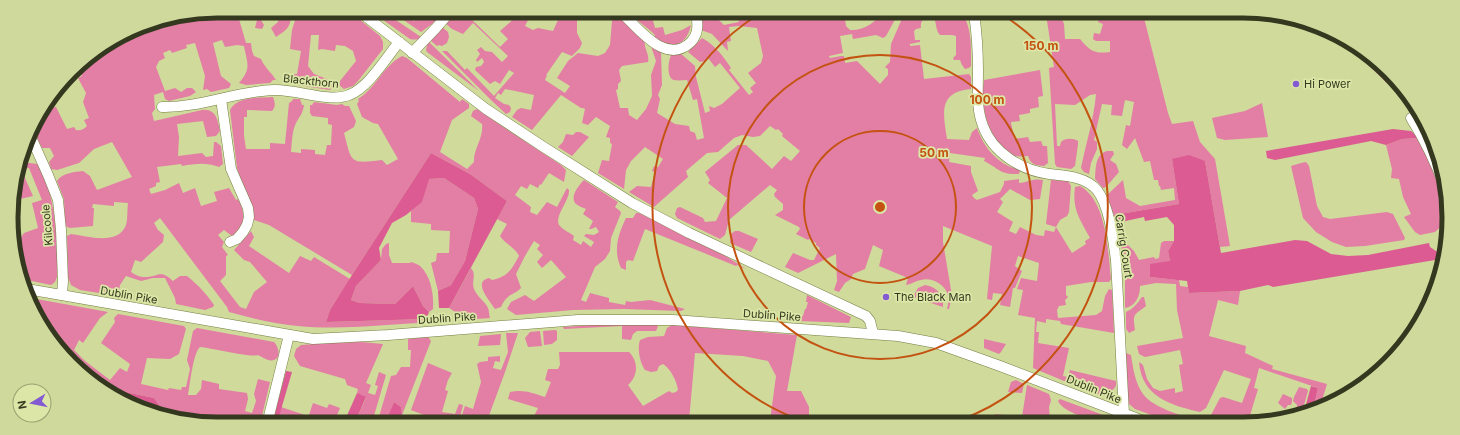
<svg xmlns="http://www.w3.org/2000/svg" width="1460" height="435" font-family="Inter,sans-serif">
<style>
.green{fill:#e37ea5}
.forest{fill:#db5b92}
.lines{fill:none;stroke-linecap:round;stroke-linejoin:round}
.minor-casing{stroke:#747d42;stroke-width:11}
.minor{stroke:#fff;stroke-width:10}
.ring{fill:none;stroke:#c45210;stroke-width:2}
.poi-dot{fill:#845ad3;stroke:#dce7a7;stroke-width:1.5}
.labels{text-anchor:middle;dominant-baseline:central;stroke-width:3.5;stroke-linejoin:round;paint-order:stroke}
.street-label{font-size:11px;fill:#34381f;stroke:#dce7a7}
.poi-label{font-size:11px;fill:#34381f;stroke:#dce7a7;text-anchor:start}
.rim{fill:none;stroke:#34381f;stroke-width:5}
.centre{fill:#c45210;stroke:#dce7a7;stroke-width:2}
.ring-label{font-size:12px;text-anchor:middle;font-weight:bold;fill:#c45210;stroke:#dce7a7;stroke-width:3.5;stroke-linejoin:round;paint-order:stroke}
</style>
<rect width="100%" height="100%" fill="#cfda9b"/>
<!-- green -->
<g class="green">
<path d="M218,11h41v6l5,8 -2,4 -7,-1 2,-8 -6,-5 -12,4 7,24h5l1,8 2,5 7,3c4,9 10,13 15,21h-3l-3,3 -24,2 -7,-2c13,-15 8,-20 5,-37l-7,-1 -12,2 -3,-7 -9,3 8,33 10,8 -2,4 -18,4 -4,-3 -4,1 2,-14 -10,-33 -9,2 1,3 -15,5 -2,-3 -7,3 2,5 -6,3 -3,6 9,24 10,-3 6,4 6,-4h5l4,4 -6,4 -21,5 -4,-2 -2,-7 -9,3 1,14 -3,4 2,8 48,-11c14,-2 16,11 18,21l-4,5 -9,1 -4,-16 -26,3 2,13 -1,19 24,-3 4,4 7,-1 1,-14h2l5,4 2,18 -4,3c-13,-5 -24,-3 -37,-1l-1,-2 -24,3 3,15 -4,1v3l-7,3 2,5 14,-4 14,-7 4,10 12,-5 6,18 16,-5 -3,-9 15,-4 7,12 2,-1c8,16 8,25 -6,37l-8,-6 -6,5 6,7 -2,5 6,8 -2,1v19l-6,6 20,26 6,2 8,-17 13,-10 -17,-20 -6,-2 -10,-10 17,-19 3,6 -5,9 40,27 11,-17 11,5 3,-4 36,22 -20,31 -4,12 100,-3 -6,4c-40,2 -82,7 -122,3 -24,-2 -47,-8 -69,-14l-2,-5 -67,-89 -6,5 4,7 6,5 -1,7 -22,20 -6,-2 -4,12c3,2 8,5 12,5 15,1 16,-9 30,4l7,-5h7c11,9 19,17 27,29l-1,2 -8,3 -29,-6 -1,-6 -10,-20h-12l-12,3 -15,-5 -6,9 -2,11 -38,-6 -9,-5 -3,-8 -1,-41 4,-2c16,2 47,12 55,-9 2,-6 1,-15 2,-22l-14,-1v4l-21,-2 -1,4h2l-1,18 -23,2 -5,-2 -1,-27 -7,-18c5,-8 17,-9 26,-10l7,5 7,14 35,-13 -20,-35 -18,7 -15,14 -22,7 -6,-1 -2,-7 5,-6 -4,-8h-8l-10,-22 13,-17 11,-2 11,22 7,-2 2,3c5,1 8,-1 11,-4l-3,-6 5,-2 -6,-16 3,-9 -8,-15 4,-2 -4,-9 3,-5 58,-35z"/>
<path d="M262,11h25l4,3c0,14 -5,16 -15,23l-5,-9 7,-6v-6z"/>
<path d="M298,11h51l31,25 3,6v7l-25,32 -5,5 -9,3 -5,-4 1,-4 16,-20 -3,-10 -8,-5 -9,-1 -1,6 -13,-2 -4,1 1,-15h-8l-3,31 6,8 18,7 1,5 -3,4 -39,-6 -2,-3h-4l1,-5 4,-2h7l4,-23 -11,-2 2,-19z"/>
<path d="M372,12h12l37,25c-3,3 -7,3 -11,2z"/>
<path d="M392,12h10l12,9 9,-9h3l10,8 -4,4 -11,8z"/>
<path d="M454,12h18l-3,5 31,30 8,-8 -8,-8 16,-14 -5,-5h15l2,8 -3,6 8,4 5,-2 15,3 5,-11 -3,-2 3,-6h49l-3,5 -3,1h-24v15l5,10 -2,5 -8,8 -10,-4 -16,23h1l-2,5 20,13 5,-7 -13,-8 11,-17 10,-8 20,3 7,-3 5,-8 2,-24 2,-5 6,-2 25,26c-2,8 5,14 3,22l-26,4 -3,4 2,11 -3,3v5l-2,1 4,18h8l1,7 8,5 9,-11 6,-13 -1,-21 5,-14 -5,-15 10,6 1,33 -4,10 2,4 -3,14 18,11 14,2 1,5 5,2 2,7 7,-2 -7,-39 -4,1 -6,-20c-3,0 -9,1 -13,0 -8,-2 -6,-21 -2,-26l8,-1 15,13 1,11 9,36 5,-2 -1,-5 5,2 8,-4 18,-16 -20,-25 -5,4 -7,-9 -3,3 -5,1 -12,-10 14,-14c13,7 21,18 29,30l-2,2 20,25 4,-3 -3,-4 6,-5 -8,-10 13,-10 2,-7 -6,-28 -18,-2 -10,1 2,14 -4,1 1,9 -16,-17 -11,-4 -2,-17h13l12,12 15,-3 -1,-4 5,-1v-4h101l2,13 4,4c13,1 24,-7 32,-16h16l-12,22 -3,2 -7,-3 -23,4 -1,-5 -12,2 3,17 -14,3 1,2 11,-2h3l1,7 12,-2 23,23 8,-9v-6l-3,-2 5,-5 1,-18 13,-30h17l8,1c-6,4 -9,6 -8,13l-5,1 -2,2 1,9h5v2l-10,2v2l10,-1 4,34 45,-5 2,3v12c-33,3 -28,24 -24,50l22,1 3,-8 5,-4c7,20 21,37 43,42l-1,4c-19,1 -19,-5 -35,-13l1,-3 -35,-5 -1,9 22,4v6l7,19 -6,4 2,3 3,2 23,-8 4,-8v-3l15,-2v4c10,-1 14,-5 24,-3l-3,19 -10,1 -20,-11 -10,10 3,3 -6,10 16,10 -4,9 7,3 4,-7 16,8 8,1 1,-6 9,2 2,-5 -10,-3 5,-44 17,1 3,5 -2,26 -2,4 -7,4 -4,7 16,26 14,-9 -1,-3 5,-3c-10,-19 -18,-28 -15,-51l5,-1c27,15 28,66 31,93l-2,3h-18l-25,4v9l2,2 -3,3 1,5 -7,1 -2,4 1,8 38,-3 6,-4 3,-15 4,-7 3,1 2,43 -53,-9 -1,-3 -14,-2v4l-9,-2 -1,11h3l-1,11 31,5 -6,28 5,1 2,-7 46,11v5c-6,8 -11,9 -21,8l-62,-26 2,-50 -17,-3 5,-25 -6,-1 4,-11 16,3 2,-18 -21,-7 -3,10 7,5 -7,17h-2l-3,19 -10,-2 2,-11 -9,-1 -1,7 -5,-1 5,-53 -49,-20v16l9,54 -3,13h-2c1,-4 2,-9 1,-13 -2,-11 -16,-19 -27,-16 -6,1 -9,4 -15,5l2,-7 -29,-12 4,-16 -10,-5 -8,24 -12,5 -2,5 -6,4 -6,9 -5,-2 3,-9 -1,-27 -38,19 -13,-6 8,-14 17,7h4l6,-12 -4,-3v-2l-7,-4 -1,1 -12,-6 4,-5 -1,-2 -24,-12 8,-5v-6l-8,-7 -1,-3 3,-4 -7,-5 -41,35 -4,15 -5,4 -43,-21 -2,-4 2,-6 3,-1 23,11 2,4 11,-1 11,-23 -19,-15 2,-3 -5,-8 33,-27h8l26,24 12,-13 7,5 9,-10 -18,-15 1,-2 -5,-5 -2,1 -6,-4 -10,10 -7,1 -11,-2 -8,3 -16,14 -11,1 -21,18 2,6 -34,30 -25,-15 8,-6 14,1 4,-15 -3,-1 2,-5 4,1 5,-8 -18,-12 -14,14 -5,9 -2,19 -26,-16 4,-13 7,1 3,-17 -2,-1v-5l-4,-1 4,-11 -14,-9 -8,8 -6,-2 3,-14 -2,-1h-2l-20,-13 -29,35 -20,-13 5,-7 4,-2 10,2 3,-15 -29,-6 -4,6 -3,-2 -3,5 9,6 5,1 2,3 -1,4 -4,2 -15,-14 -49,-49h5l18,19 2,-2 27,28 20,-23 -5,-3 -9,14 -5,-3 -5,3 -15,-14 1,-3 5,-1 3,-4 -2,-4 -5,4 -1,-2 4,-6 -3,-4 4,-3 4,4 7,1 10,10 6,-6 -35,-33 -10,11 -11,-5 -7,-6z"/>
<path d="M629,13h22l4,15 8,-1 2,8 17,-5 9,-5c-5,22 -19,24 -37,13l1,-3c-9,-9 -18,-14 -26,-22z"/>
<path d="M1046,14h14l4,10 1,15h15c10,12 14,15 30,13v-11h-14l-3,-2 1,-6 6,1 3,-10 -5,-2 2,-8 7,2v-2h36l25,99 4,11 21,-3 7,21 15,17 15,87 -10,1 -15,-86 -33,-2 7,45 -65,11 -8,-19 17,-16 3,18 14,8 35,-6 -1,-12 -13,2 -1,-4h-1l-1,-6h-4l-4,-19 -6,1 -9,-24 -8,11 -5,-4 4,-20 4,1 4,-24 -9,-2 -3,16 -11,-1 1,-10 -10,-1 -8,36 3,2v7l-6,14 -2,11 -5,-2 -3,-4c5,-25 13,-49 15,-74l-6,1 -15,10 -20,-1 2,42h3l1,-4c4,-4 12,-4 17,-1v3l-3,22 -4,3 -14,-2 -2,-3 -6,-96 5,-1z"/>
<path d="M954,15l11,3c7,15 6,32 6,48l-2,2 -4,1 -3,-4 -2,-5h-6l-1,-2 3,-3v-19l-4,-1h-12c-5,-5 -3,-13 -7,-19z"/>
<path d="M442,27l6,5 1,5 -2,6 -5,3 -3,-1 -2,1 -6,-5z"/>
<path d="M428,41l51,50 -52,-39 -1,-2z"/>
<path d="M1364,52l50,51 2,4 -3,1c-18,-15 -33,-34 -52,-49z"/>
<path d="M402,56l5,2 53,44 2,-3 7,5v4l-17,12 -12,32 27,17 7,-7c-1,-13 10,-24 8,-38l-11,-8 2,-5 4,-2 32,22 52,34 5,5 -2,12 -15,-9 -8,12 -1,-1 -2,4 -8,-4 -3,5 -6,-3 -6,9 16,12 -1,5 7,3 10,-13 10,5 10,-19 2,2c1,10 -15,26 -10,35 3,4 11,8 15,11l-1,4 8,5 2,-4 8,6 3,-5 -10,-6 2,-2 8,1 5,-3 -3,-5 -5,2h-2l4,-8 -10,-7 3,-5c-3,-1 -7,-3 -10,-5 -7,-7 3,-19 8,-24l34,22 -3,5 5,4 1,2 -10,25 -1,13 -5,8 -10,8 -14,33 5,2 4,-9 19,5v4l16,3 1,-4 5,1 19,-2 35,9 -4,2 -57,-2 -51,1 -57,5 -9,-6 4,-7 14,-7 9,6 32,-24 -15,-17 -9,8 -5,-6 6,-7 -6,-6 3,-4 -6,-4 -9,15 -9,18 5,14c-8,8 -14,5 -20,19l-6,2c-5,-8 -23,-27 -6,-31l3,2c17,-4 19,-10 27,-24 -3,-8 -14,-12 -19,-20l7,-12 -10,-5 10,-18 -37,-27 -39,-21 -79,122 -83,-50 -15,-5 -2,-15 -9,-19 -6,-18 -7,-58c7,-14 30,-12 43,-13 2,6 3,9 -1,14l-25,-1v7h-3v19l2,13h24v-6l15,1 4,-41 3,-2 1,-2h7l2,6h2c-1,8 -4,11 -8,18 -4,8 -4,19 -5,29l10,1v-4l14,1v4l10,1 2,-10h4l1,-20 -4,-1v-6l-16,-2 -2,-3v-8h2l2,-3 23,3 5,-1 3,2h4l7,15 -2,6 -10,6c8,30 5,31 38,27l5,5 11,-6 -20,-35 -5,-1 -11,-6 -5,-13 2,-3 -1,-2c18,-11 25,-33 44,-43z"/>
<path d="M1040,70l3,26 -5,1 1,10 -9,2v4l-11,2 1,6 -9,1 3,17 14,-2 2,5 11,-1 2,5h4l1,17 -4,3c-9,-1 -13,-1 -16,-10 -4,0 -9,1 -12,0 -18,-6 -30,-31 -32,-48 -2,-10 -1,-19 0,-28z"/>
<path d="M1262,103l6,34 -43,3 -8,-2 -5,-20 33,-7z"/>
<path d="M576,132h4l9,5 -17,19 -14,-9 5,-5 3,-8 7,1z"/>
<path d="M1419,138l17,40 9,28v17l-10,9 -15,3 -5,-3 -11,-15 7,-3 -8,-17 -4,-18 -8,-1 1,-9 -6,-24 16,-6z"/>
<path d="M1107,151h6l1,3 -4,6 6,4 3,8 -13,15 -3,1 -8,-9c1,-12 0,-24 12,-28z"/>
<path d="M22,162l15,2c19,26 21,81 20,113l-2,5 -4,3 -29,-6 -4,-8 -2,-26 8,-12 14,-5 -6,-25 10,-3 -13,-32 -8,1 12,27 -13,3 1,5 -7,2 -1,-15z"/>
<path d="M1306,162l3,4 8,40 6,11 7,2 57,-7 6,2 12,24 -1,2 -39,6 -19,1 -14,-5 -16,-10 -13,-14 -12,-52 10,-3z"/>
<path d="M444,178l30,20 4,11 -13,52 -14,24 -13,6 -7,-28 5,-2 1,-8h12l1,-22 -19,-1v-6l-20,-2v-11l11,-10 6,-22z"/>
<path d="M636,213h3l85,42 22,14 -9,-4 -1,1 -91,-37 -12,32 -5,-1 -2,2v8l-5,-2c-8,-18 -3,-33 5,-50h7z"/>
<path d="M735,231h4l19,8 -7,13 -21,-9 1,-9z"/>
<path d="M1164,241h10l-6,10 2,10 -20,16 29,3 1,6 8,1 1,6 51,-2 -2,14 -20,-5 -9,36 37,10 -1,7 28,13 -1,3 55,15 -7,23 -7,2 5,-21 -59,-20 -5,20 4,1 -10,33h-19l-18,-7 9,-17 3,-1 19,6 9,-24 -27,-9 -18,38 -6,4c-30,-7 -58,-15 -61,-50l4,3 4,14 6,9 7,3 15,-3v5l8,-2 -4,-26 4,-1 -3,-14 -35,7 -6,-3 -2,-8 46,-8 -6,-28 -1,-26 -20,-1 -16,3c0,10 -4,20 -15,22v-33l-4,-32 4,-1 9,9 5,9 15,-3 1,2 4,-1 2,-15z"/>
<path d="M389,243v12l3,8h18l1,-1c3,1 7,2 9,4 11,10 14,29 13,43l-4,3 -6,-6 -10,-20 -18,18 -35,-1 -9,-3 5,-14 25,-26 1,-11 4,-5z"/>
<path d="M471,268c6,7 0,13 3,21 3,8 11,12 14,19 1,2 1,7 2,10l-27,2 -6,-7 -8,-5z"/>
<path d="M925,285c12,2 19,10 18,22l-30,-10 5,-9z"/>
<path d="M807,295l44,22 -2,6 -50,-2 1,-5h3l2,-7h1l2,-7h-2z"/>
<path d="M1142,297h2l2,9c-13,10 -13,7 -11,24l-6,3 -3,-4v-17c7,-3 11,-8 16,-15z"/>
<path d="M31,298l77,14 -8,6 -17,25 -4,-3 -5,10 11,11 25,19 10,-12 7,4 3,-8 -29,-21 14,-21 -1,-4 4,-4 66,12 2,3 -7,25 -9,5 -23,-1 -6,26 27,6 1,-2 12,2 1,-3h4l4,-18 -3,-9 6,-29 4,-3 77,14c4,4 8,15 0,18 -5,2 -12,-3 -16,-5 -7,3 -47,-7 -58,-8 -7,6 -10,37 -12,48h8l5,-6 1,-9 17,4v5l28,4 1,6 -3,12 7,2 4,-12 -2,-7 4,-15 12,3 -9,38h-84l-11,-5 -12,-17 -53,-11 -47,-44z"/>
<path d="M607,324l49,1 2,1 -2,5h-19l-4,3 -2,6 -9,-1v-13l-58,3 -1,-2z"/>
<path d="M672,325l125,10 -10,56h14l8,16v14h-39l6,-45 -8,-15 -25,-5 -48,-3 -6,68h-154l-3,-1 6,-12 -30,-9 2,-7c13,-3 23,1 35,5l6,-15 -6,-2 3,-11h10l2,-4 -1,-13h70c10,10 9,24 -1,33l15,21 26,-15 3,2 4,-1 2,-2c-1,-8 -7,-21 -15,-26l-4,2 -2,5 -6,1 -6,-2c-5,-7 -8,-21 -5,-30l8,-3 16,-1 3,-8z"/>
<path d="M555,330l2,1v9l-5,4 -8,1 -1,-14z"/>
<path d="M540,331l2,15 -14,1 -3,-9 5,-6z"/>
<path d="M506,333h12l-13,39 -18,49h-27l5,-15 8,3 8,-27 -4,-18 3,-2 8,-1v-4l12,-1v6l-5,-1 -2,7 8,2 7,-18z"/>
<path d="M501,334l-1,11 -22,1 2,-10z"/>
<path d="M428,337l3,4 -29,74 -1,-8 -7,-5 -8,18h-8l13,-44 5,-1 5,-8h9l1,-17h-3v-11z"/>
<path d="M984,339l22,5 -5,8 -2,2 -15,-6z"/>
<path d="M361,342l22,2 -17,39 5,2 -3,8 7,2 3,-9 -3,-1 4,-13 7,3 -13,44 2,1h-19l10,-22 -9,-5 1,-4 -11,-4 -2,-6 -45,-13 -6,-10 2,-7 5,-4 27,-2z"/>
<path d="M1126,353l5,2c2,13 4,28 12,39 11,15 42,22 59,28h-31l-36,-13 -6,-5 -1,-5z"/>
<path d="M428,363l24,10 -4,7 -3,10 3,1 -6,21 13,2 4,-10 4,1 -4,16 -37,-1 2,-5 -13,-5z"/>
<path d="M1016,380l8,4 -2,9 -14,-1 3,-10z"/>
<path d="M1027,385l22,9 2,6 -2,7 1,15h-55v-8l27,3z"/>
<path d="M1299,387l8,2 1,2 -6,21 -6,2 1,-9 -4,-4 1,-4z"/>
<path d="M1283,394l9,4v4l-1,3h-3l-3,4 -7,-6z"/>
<path d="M1060,399l62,23h-27l1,-1c-10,-3 -34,-10 -38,-20z"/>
<path d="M313,403l14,5 2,-4 11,4 -5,12h-57l3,-13 24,8h4z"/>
</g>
<!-- forest -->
<g class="forest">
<path d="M1393,129l18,2 8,7 -17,1 -16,6 -15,-4 -96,19 -8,-2 -1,-7z"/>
<path d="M431,153l39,21 37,27 -58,107h-10l-1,-17 13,-6 14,-24 13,-52 -4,-11 -30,-20 -15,1 -7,23 -16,13 -14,8 -13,25 2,12 -25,26 -5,14 9,3 35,1 18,-18 10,20 6,6 -3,7 -100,3 4,-12 22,-35z"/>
<path d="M1189,155l16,6 16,92 74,-13 12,1 24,13 17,2 20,-1 61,-12 1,4 9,6 2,6 -168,28 -5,-2 -28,6 -51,2 -2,-12 -37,-4v-13l20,-3 -2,-10 6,-10v-16l-7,-8 -22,4 -1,-4 -28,6 -2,-8 65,-11 -7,-45z"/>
<path d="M286,371l6,1 -14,48h-5z"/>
<path d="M1311,386l7,2 -5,21 -9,3z"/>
<path d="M101,387l53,11 12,17 -63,-26z"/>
<path d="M357,393l9,4 -10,23h-11z"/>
<path d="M394,402l7,5 1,8 -2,5h-14z"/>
</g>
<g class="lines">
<defs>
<g id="minor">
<path d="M360,12l126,97 56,37 90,57 57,30 177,83 4,5 3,12"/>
<path d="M622,13c17,16 44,53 69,29 8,-9 7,-18 5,-29"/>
<path d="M974,14c3,19 4,38 4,58 0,18 -2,36 5,54 10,27 38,44 66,48 16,2 36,2 48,16 13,17 16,50 19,70l8,154"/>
<path d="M412,53l24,-25 14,-16"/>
<path d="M221,99l10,70 17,39 1,9 -2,8 -4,7 -6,7 -7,3"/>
<path d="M162,107c38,1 74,-16 112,-17 22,-1 55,13 75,5 19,-7 37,-37 50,-53"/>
<path d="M1411,118c14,22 25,45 34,70"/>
<path d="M30,135l18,40 10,25 3,30 2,51 -1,14"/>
<path d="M27,289l286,50 75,-4 190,-15h95l225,16 38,7 64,23 146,56"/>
<path d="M268,420l21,-85"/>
</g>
</defs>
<!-- minor casing -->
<use href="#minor" class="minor-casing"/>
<!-- minor -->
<use href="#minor" class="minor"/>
</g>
<!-- distance rings -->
<g class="ring">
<circle cx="880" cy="207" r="76"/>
<circle cx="880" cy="207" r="152"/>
<path d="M802 421A228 228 0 0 1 759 14M1003 15A228 228 0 0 1 958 421"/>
</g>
<!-- markers -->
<g class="poi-dot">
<circle cx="1296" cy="84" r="4"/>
<circle cx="886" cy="297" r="4"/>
</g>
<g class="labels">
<!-- street labels -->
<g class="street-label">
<text transform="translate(311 81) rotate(6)">Blackthorn</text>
<text transform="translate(47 225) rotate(-95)">Kilcoole</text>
<text transform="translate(1124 246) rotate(81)">Carrig Court</text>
<text transform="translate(129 295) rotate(10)">Dublin Pike</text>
<text transform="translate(772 315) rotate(4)">Dublin Pike</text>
<text transform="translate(447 318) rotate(-4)">Dublin Pike</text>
<text transform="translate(1094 389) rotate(22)">Dublin Pike</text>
</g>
<!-- poi labels -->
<g class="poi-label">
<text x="1304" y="84">Hi Power</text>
<text x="894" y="297">The Black Man</text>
</g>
</g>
<!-- crop -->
<path d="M0 0H1460V435H0ZM217 18H1243A199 199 0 0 1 1442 217V218A199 199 0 0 1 1243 417H217A199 199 0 0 1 18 218V217A199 199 0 0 1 217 18Z" fill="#cfd99c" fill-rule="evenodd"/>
<path class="rim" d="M217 18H1243A199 199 0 0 1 1442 217V218A199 199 0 0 1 1243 417H217A199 199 0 0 1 18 218V217A199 199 0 0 1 217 18Z"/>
<circle cx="880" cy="207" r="6" class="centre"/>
<g class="ring-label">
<text x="1041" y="50">150 m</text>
<text x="987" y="104">100 m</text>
<text x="934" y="157">50 m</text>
</g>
<!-- north arrow -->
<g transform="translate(32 403) rotate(260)"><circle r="19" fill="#dce7a7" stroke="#99a171"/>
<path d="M0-3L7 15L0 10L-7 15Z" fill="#845ad3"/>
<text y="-6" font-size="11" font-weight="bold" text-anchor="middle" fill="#34381f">N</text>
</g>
</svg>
